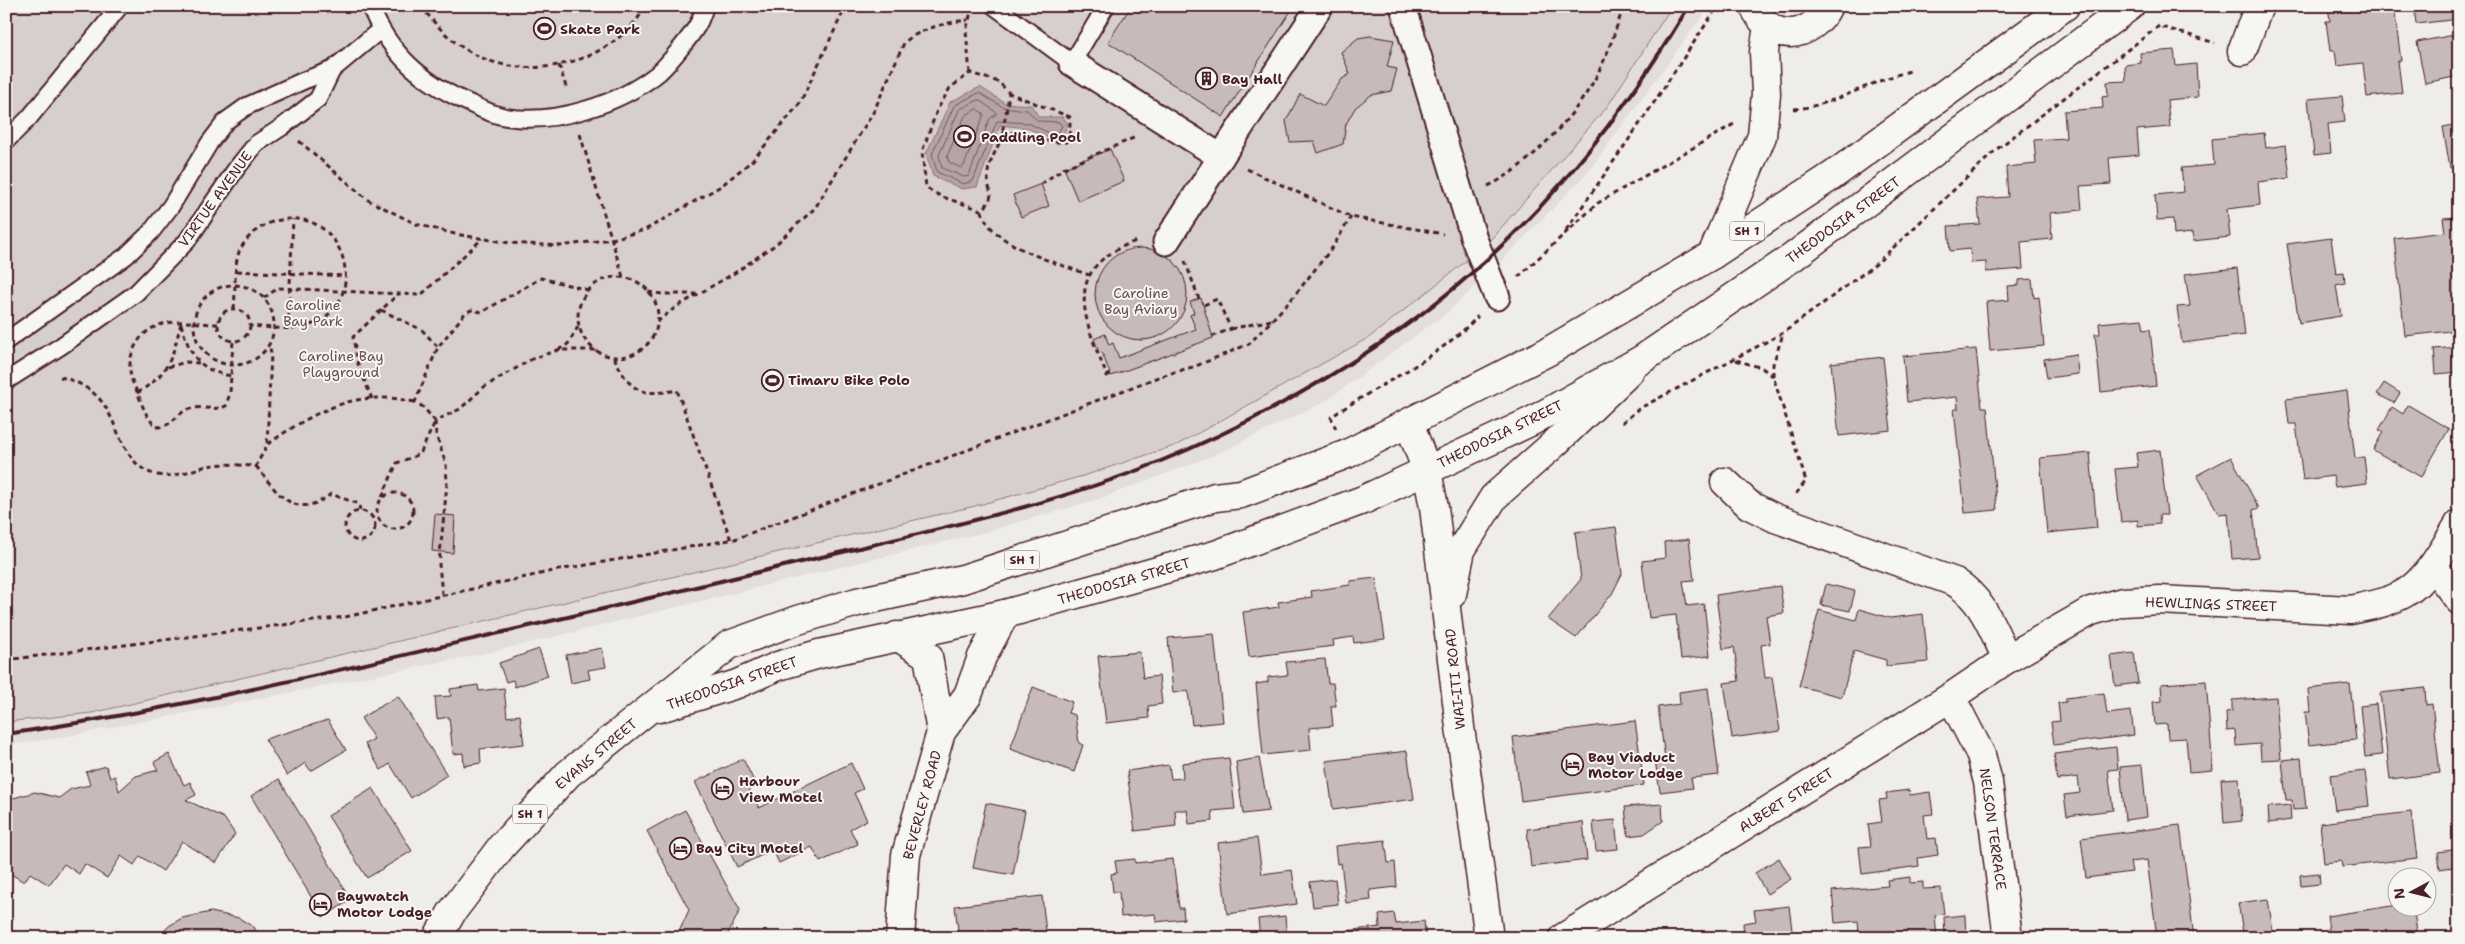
<svg xmlns="http://www.w3.org/2000/svg" width="2465" height="944" font-family="'Shantell Sans',sans-serif">
<style>
.built{fill:#e3dedc}
.green{fill:#d7cfce;stroke:#90777c}
.water{fill:#b4a4a5;stroke:#8a6f74}
.lines{fill:none;stroke-linecap:round;stroke-linejoin:round}
.shore{stroke:#74545c;stroke-width:1}
.building{fill:#c6babb;stroke:#4a1f2b}
.service-casing{stroke:#4a1f2b;stroke-width:20}
.pedestrian-casing{stroke:#4a1f2b;stroke-width:29}
.minor-casing{stroke:#4a1f2b;stroke-width:31}
.secondary-casing{stroke:#4a1f2b;stroke-width:31}
.trunk-casing{stroke:#4a1f2b;stroke-width:31}
.path{stroke:#4a1f2b;stroke-width:3;stroke-dasharray:5 4;stroke-linecap:butt}
.service{stroke:#f6f6f2;stroke-width:16}
.pedestrian{stroke:#f6f6f2;stroke-width:25}
.minor{stroke:#f6f6f2;stroke-width:28}
.secondary{stroke:#f6f6f2;stroke-width:28}
.trunk{stroke:#f6f6f2;stroke-width:28}
.rail{stroke:#4a1f2b;stroke-width:4}
.labels{text-anchor:middle;dominant-baseline:central;stroke-width:4;stroke-linejoin:round;paint-order:stroke}
.shield{fill:#f6f6f2;stroke:#7e6067;stroke-width:1}
.shield-label{font-size:12px;font-weight:bold;fill:#4a1f2b}
.poi-label{font-size:14px;font-weight:bold;fill:#4a1f2b;stroke:#f6f6f2;text-anchor:start}
.street-label{font-size:14px;fill:#4a1f2b;stroke:#f6f6f2}
.park-label{font-size:14px;fill:#6d4b54;stroke:#f6f6f2}
</style>
<rect width="100%" height="100%" fill="#efedea"/>
<filter id="ink" filterUnits="userSpaceOnUse"><feTurbulence type="fractalNoise" baseFrequency=".02" numOctaves="2"/><feDisplacementMap in="SourceGraphic" scale="10" xChannelSelector="R" yChannelSelector="G"/><feConvolveMatrix kernelMatrix="1 2 1 2 8 2 1 2 1" color-interpolation-filters="sRGB"/></filter>
<g filter="url(#ink)">
<!-- built -->
<g class="built">
<path d="M1672,6h38l-124,169 -86,87 -13,-15 5,-9 115,-131z"/>
<path d="M1470,258l-1,11 11,13 -32,30 -122,89 -114,55 -110,42 -116,34 -490,119 -263,53 -175,34 -52,7v-23l86,-9 533,-124 350,-83 108,-30 94,-31 193,-108z"/>
</g>
<!-- green -->
<path class="green" d="M6,6h1666l-65,101 -115,131 -22,20 -100,79 -193,108 -94,31 -108,30 -883,207 -86,9z"/>
<!-- water -->
<path class="water" d="M980,87l25,16 26,2 8,12h24l5,7 -5,11 -12,4 -24,-11 -27,-3 -23,62 -15,2 -29,-13 -7,-22 24,-52z"/>
<g class="lines">
<!-- shore -->
<g class="shore">
<path d="M979,93l24,14 24,3 11,11 21,1 3,4 -3,5 -8,3 -23,-11 -31,-2 -24,60 -10,3 -26,-12 -5,-18 22,-48z"/>
<path d="M979,100l18,13 -8,7 -20,56 -5,1 -22,-9 -3,-13 20,-45z"/>
<path d="M977,109l7,5 -20,52 -3,2 -12,-6 -2,-6 18,-40z"/>
</g>
</g>
<!-- building -->
<g class="building">
<path d="M1131,6h163l-71,111 -115,-75z"/>
<path d="M2328,6h66l7,55h-3l4,32 -35,4 -4,-34 -26,3 -2,-15h-5l-4,-30h4z"/>
<path d="M2414,6h45v13l-43,5z"/>
<path d="M2459,34v42l-34,7 -8,-41z"/>
<path d="M1370,36l24,4 -7,27 10,2 -6,22 -20,4 -16,13 -9,16 -3,20 -25,9 -4,-12 -24,1 -4,-21 14,-27 24,12 18,-27 8,-5 -9,-22 17,-14z"/>
<path d="M2174,50l2,16 20,-2 2,33 -31,3 3,27 -33,3 2,25 -30,3 2,26 -31,2 2,24 -32,3 2,26 -31,3 2,27 -37,3v-10l-15,1 -1,-14 -20,2 -2,-25 32,-2 -3,-25 31,-2 -2,-30 30,-3 -2,-24 32,-2 -2,-27 39,-3 -1,-11 6,-1 -1,-14 19,-1 -1,-16 16,-2 -1,-10z"/>
<path d="M2342,96l3,26 -17,2 3,29 -17,2 -6,-56z"/>
<path d="M2459,124v43l-9,1 -7,-41z"/>
<path d="M2264,133l2,15 20,-3 4,33 -32,4 2,23 -33,4 3,28 -37,4 -1,-8 -18,2 -1,-16 -16,1 -2,-25 29,-3 -3,-24 33,-3 -2,-26z"/>
<path d="M1110,149l14,32 -46,20 -14,-33z"/>
<path d="M1041,184l8,22 -28,11 -8,-22z"/>
<path d="M2459,217v113l-54,6 -11,-98 51,-6 -2,-14z"/>
<path d="M2331,238l5,35 8,-1 1,11 -9,2 5,31 -42,7 -12,-79z"/>
<circle cx="1141" cy="294" r="46"/>
<path d="M2237,268l8,67 -63,8 -5,-36 13,-1 -5,-32z"/>
<path d="M2032,279l2,19 5,-1 5,49 -54,5 -4,-49 23,-2 -1,-14 11,-1v-5z"/>
<path d="M1201,298l12,40 -102,38 -9,-24 -3,1 -5,-14 11,-5 4,11 4,-2 6,15 77,-29 -6,-14 4,-2 -4,-11z"/>
<path d="M2142,319l2,11 6,-1 6,57 -55,6 -6,-58h5l-1,-11z"/>
<path d="M2459,347v25l-23,2 -2,-25z"/>
<path d="M1976,349l6,58h5l10,103 -32,3 -11,-104h4l-1,-12 -50,5 -4,-46z"/>
<path d="M2076,354l2,20 -31,4 -3,-19z"/>
<path d="M1883,357l8,73 -52,6 -8,-73z"/>
<path d="M2384,383l16,10 -6,10 -17,-9z"/>
<path d="M2347,391l8,67 9,-1 3,26 -32,4 -2,-11 -30,4 -7,-56h-7l-3,-25z"/>
<path d="M2408,405l41,24 -28,48 -48,-27 10,-18 -4,-2 13,-23 11,7z"/>
<path d="M2160,450l7,65h-8l1,9 -22,2v-6l-17,2 -6,-53 23,-2 -2,-14z"/>
<path d="M2090,453l7,75 -50,5 -7,-75z"/>
<path d="M2231,457l28,51 -6,2 5,47 -26,2 -4,-46 -9,1 -22,-39z"/>
<path d="M435,514l20,2 -2,37 -21,-2z"/>
<path d="M1616,527l6,47 -10,20 -36,44 -28,-19 33,-40 -6,-47z"/>
<path d="M1689,539l5,41 -11,1 4,25 17,-2 6,52 -29,3 -5,-44 -27,3 -7,-57 23,-3 -1,-16z"/>
<path d="M1376,578l9,61 -31,4 -1,-6 -20,3 1,6 -85,11 -6,-45 36,-5 -1,-5 34,-5 -1,-6 39,-6v-4z"/>
<path d="M1826,584l29,7 -5,20 -29,-6z"/>
<path d="M1780,586l4,27 -18,3 4,28 -9,1 4,33 7,-1 8,54 -48,7 -8,-55 15,-2 -5,-34 -11,2 -7,-54z"/>
<path d="M1859,609l31,9 33,-4 5,48 -42,4v-6l-32,-9 -12,46 -43,-11 20,-76 37,10z"/>
<path d="M1214,634l9,88 -31,3 -4,-34 -15,2 -5,-55z"/>
<path d="M602,648l4,19 -18,3 2,9 -19,4 -5,-28z"/>
<path d="M539,649l9,27 -33,11 -2,-7 -7,2 -7,-19z"/>
<path d="M1140,652l3,26 16,-2 3,28 -14,2 1,12 -43,5 -8,-67z"/>
<path d="M2134,653l4,30 -23,3 -4,-30z"/>
<path d="M1325,659l3,24h5l3,23h-5l2,20 -24,2 2,22 -48,5 -7,-71 12,-2v-5l20,-2 -2,-13z"/>
<path d="M2206,681l7,89 -24,2 -3,-34 -18,1 -1,-15 -12,1 -2,-23 9,-1 -1,-17z"/>
<path d="M2350,684l6,56 -47,5 -4,-33h5l-2,-23z"/>
<path d="M478,685l1,6 25,-3 3,29 13,-2 4,29 -44,5 1,14 -17,3 -1,-13 -10,1 -4,-37 -12,2 -2,-22 16,-1 -1,-7z"/>
<path d="M1033,687l39,15 -4,11 7,2 4,28 4,2 -9,27 -64,-23z"/>
<path d="M1708,688l11,87 -28,3 2,10 -33,4 -5,-32 10,-1 -7,-52 22,-3 -1,-12z"/>
<path d="M2425,688l1,17 6,-1 8,69 -50,6 -10,-86z"/>
<path d="M2104,693l3,21 24,-3 3,24 -80,10 -3,-23 9,-1 -2,-18 8,-1v-4z"/>
<path d="M398,696l49,79 -36,23 -21,-34 -9,6 -16,-26 9,-5 -13,-21z"/>
<path d="M2276,697l5,62 -20,1 -1,-16 -24,2 -1,-16 -8,1 -1,-19 6,-1v-11z"/>
<path d="M2376,704l6,51 -17,2 -5,-51z"/>
<path d="M328,720l18,30 -35,21 -6,-8 -18,13 -22,-37z"/>
<path d="M1635,721l9,64 -123,16 -8,-64z"/>
<path d="M2116,747l2,22 -10,1 5,40 -46,6 -3,-21 16,-2 -2,-16 -21,3 -3,-26z"/>
<path d="M1407,751l7,48 -81,11 -7,-49z"/>
<path d="M169,754l15,31 6,-3 6,13 -10,5 38,18 11,16 -19,29 -34,-22 -19,30 -23,-15 -6,9 -13,-9 -14,22 -22,-14 -6,10 -15,-10 -15,21 -19,-12 -6,9 -18,-11v-69l4,-3 25,-7 24,6 12,-9 19,-4 -4,-13 20,-6 4,12 5,-2 4,15 17,-15 22,-6 -4,-8z"/>
<path d="M1229,758l6,51 -23,2 1,10 -24,3 -2,-14h-12l1,16 -41,5 -8,-60 42,-6 2,14 12,-1 -1,-15z"/>
<path d="M1259,758l10,53 -26,3 -7,-52z"/>
<path d="M2301,758l5,51 -13,1 -1,-10h-6l-4,-40z"/>
<path d="M743,759l12,24 -7,4 11,21 92,-45 12,26 -9,4 13,27 -17,9 8,15 -38,18 -8,-15 -33,16 -6,-13 -36,17 -42,-85z"/>
<path d="M2142,765l5,52 -22,3 -5,-53z"/>
<path d="M2365,771l4,35 -34,4 -5,-35z"/>
<path d="M2239,778l3,43 -18,2 -3,-44z"/>
<path d="M279,779l72,121 -28,17 -72,-121z"/>
<path d="M373,788l39,63 -45,27 -39,-62z"/>
<path d="M1909,790l1,5 20,-3 3,22 -9,1 3,24 9,-1 2,17 -20,3 1,8 -57,8 -3,-27 12,-1 -3,-22 14,-2 -3,-22 8,-1 -1,-6z"/>
<path d="M986,803l39,8 -12,64 -40,-7z"/>
<path d="M1662,804l1,17 -19,13 -16,2 -3,-29z"/>
<path d="M2290,805l1,15 -22,3 -1,-16z"/>
<path d="M685,810l55,100 -14,28h-50l13,-28 -42,-79z"/>
<path d="M2411,812l6,46 -75,9 -1,-6 -17,2 -4,-40z"/>
<path d="M1615,820l3,29 -22,2 -3,-29z"/>
<path d="M1583,822l4,38 -56,7 -4,-38z"/>
<path d="M2180,825l14,113h-37l-10,-78 -17,2 2,10 -46,6 -5,-40z"/>
<path d="M1257,838l5,36 30,-4 5,34 -70,10 -9,-71z"/>
<path d="M1385,840l3,23 7,-1 2,25 -27,3 1,10 -25,3 -5,-40 -4,1 -2,-18z"/>
<path d="M2459,849v17l-19,3 -2,-17z"/>
<path d="M1779,858l12,21 -24,15 -12,-21z"/>
<path d="M1135,859v4l38,-4 6,49h4l1,11 -28,3 -1,-8 -34,3 -2,-25h-6l-2,-18 6,-1 -2,-12z"/>
<path d="M2319,873l1,11 -19,2 -1,-11z"/>
<path d="M1910,877v6l13,-1v7l18,-1 3,26 -9,1 2,23h-68v-5l-10,1 -1,-13 -23,2 -3,-32 56,-5 -1,-6z"/>
<path d="M1335,879l3,25 -25,3 -3,-25z"/>
<path d="M1042,896l4,37 -37,5h-50l-4,-32z"/>
<path d="M2268,899l6,39h-30l-6,-35z"/>
<path d="M2398,905l15,1 5,32h-88l-3,-22z"/>
<path d="M1789,906l4,32h-49l-1,-15 13,-2 -2,-11z"/>
<path d="M211,912l28,6 16,10v9l7,1h-105l12,-12 13,-8z"/>
<path d="M1394,913l2,11 28,-3 2,17h-80l-1,-7 35,-4 -1,-12z"/>
<path d="M1965,915l1,23h-21l-1,-21z"/>
<path d="M1285,916l2,22h-27l-2,-19z"/>
</g>
<g class="lines">
<defs>
<g id="service">
<path d="M370,6c20,49 53,77 101,98 10,5 24,11 35,13 49,8 113,-13 151,-43 9,-7 36,-40 41,-50 3,-5 5,-12 7,-18"/>
<path d="M994,6l78,57 34,-57"/>
<path d="M6,141l23,-23 91,-112"/>
<path d="M6,341l120,-85 25,-24 20,-26 39,-64 16,-21 21,-15 58,-26 27,-10 48,-40"/>
<path d="M6,381l55,-35 75,-53 51,-52 49,-72 20,-25 26,-17 36,-28 14,-29"/>
</g>
<g id="pedestrian">
<path d="M1403,6l71,233 23,58"/>
<path d="M1072,63l149,94 99,-151"/>
<path d="M1166,242l55,-85"/>
</g>
<g id="minor">
<path d="M1754,6c16,38 57,34 74,0"/>
<path d="M2242,51l17,-45"/>
<path d="M1725,482l24,23 26,13 180,64c28,17 38,48 52,77"/>
<path d="M2433,566l26,34"/>
<path d="M897,636l31,20 13,76"/>
<path d="M1951,697l30,58 7,27 20,156"/>
<path d="M900,938l6,-83 35,-123 27,-37 14,-38 23,-43"/>
<path d="M1563,938l388,-241 56,-38 84,-48 32,-9 36,-2 191,10c18,-4 38,-7 55,-17 23,-14 40,-46 54,-69"/>
</g>
<g id="secondary">
<path d="M1409,423l18,48 7,36 26,220 29,211"/>
<path d="M1452,594l9,-44 33,-53 61,-54 74,-71"/>
</g>
<g id="trunk">
<path d="M1712,255l50,-119 4,-42 -2,-42 4,-26"/>
<path d="M660,708l77,-24 41,-18 41,-12 186,-40 210,-59 148,-55 116,-54 53,-25 109,-61 152,-103 337,-251"/>
<path d="M437,938l15,-26 50,-66 66,-72 161,-129 69,-25 59,-18 106,-23 252,-82 26,-3 106,-40 202,-103 163,-96 120,-79 233,-170"/>
</g>
</defs>
<!-- service casing -->
<use href="#service" class="service-casing"/>
<!-- pedestrian casing -->
<use href="#pedestrian" class="pedestrian-casing"/>
<!-- minor casing -->
<use href="#minor" class="minor-casing"/>
<!-- secondary casing -->
<use href="#secondary" class="secondary-casing"/>
<!-- trunk casing -->
<use href="#trunk" class="trunk-casing"/>
<!-- path -->
<g class="path">
<path d="M421,6c16,21 33,39 57,50 56,27 137,5 168,-50"/>
<path d="M559,65l8,25"/>
<path d="M970,73l-4,-42 5,-19"/>
<path d="M1794,109c41,-3 77,-29 117,-38"/>
<path d="M1002,132c23,0 44,12 64,10l4,-11v-14l-61,-24"/>
<path d="M580,134l43,143"/>
<path d="M299,141l69,59 48,24 39,10 55,9 50,3 52,-7 33,-9 76,-44 32,-26 47,-57 46,-97"/>
<path d="M1247,169l104,48 92,17"/>
<path d="M1041,184l23,-16 72,-31"/>
<path d="M1488,186c39,-17 93,-76 111,-115 10,-20 17,-43 25,-65"/>
<path d="M982,211c-18,-9 -41,-11 -56,-24l-4,-35 15,-42 13,-22 20,-15 29,9 10,11c-2,17 -5,33 -10,50 -4,11 -11,20 -11,32 -1,19 10,17 -6,36 8,35 76,52 107,64"/>
<path d="M1566,230l77,-111 75,-113"/>
<path d="M1185,261l14,38"/>
<path d="M237,271l109,5"/>
<path d="M1518,277l80,-74 136,-79"/>
<circle cx="618" cy="317" r="40"/>
<circle cx="234" cy="325" r="40"/>
<path d="M588,290l-47,-12 -59,34 -10,-2 -6,2 -28,35 -23,55 8,5 12,14 25,-12 24,-22 48,-28 26,-9h38"/>
<path d="M648,292l14,2h35"/>
<path d="M264,298l14,-10 143,7 61,-56"/>
<path d="M1204,305l13,-6 14,30 -18,7"/>
<path d="M234,309c2,-18 -1,-39 5,-57 6,-14 19,-25 33,-30 74,-23 103,84 35,104 -18,5 -39,1 -57,0"/>
<circle cx="234" cy="325" r="16"/>
<path d="M381,310l41,20 16,17"/>
<path d="M657,322l19,-15 57,-33 42,-29 40,-37 59,-97 30,-68c14,-14 44,-21 64,-23"/>
<path d="M181,324c9,30 16,46 50,52"/>
<path d="M218,324c-19,0 -43,-6 -61,2 -19,7 -31,31 -26,50 1,7 5,13 7,18 5,13 8,24 19,33 16,-1 18,-12 30,-17 13,-6 26,2 39,-4l4,-13 3,-52"/>
<path d="M288,328l5,-109"/>
<path d="M1231,329l40,-9"/>
<path d="M558,350l10,-6 11,-19"/>
<path d="M614,357c16,34 25,40 63,33l54,150"/>
<path d="M1736,360l26,8 11,8 33,105 -11,14"/>
<path d="M168,367l18,-5 13,1"/>
<path d="M1110,374l-3,2c-25,-61 -46,-109 32,-136"/>
<path d="M1773,376v-12l10,-30"/>
<path d="M60,377c18,4 36,14 46,31 14,23 20,61 52,67 18,4 38,-8 56,-10 14,-2 29,1 42,1l11,-21 4,-92 -2,-9"/>
<path d="M137,393c33,-20 35,-35 44,-70"/>
<path d="M372,399l-14,-35 -5,-27 45,-43"/>
<path d="M435,421l1,14 10,29 1,20 -8,80 3,30"/>
<path d="M1622,423l18,-15 143,-75 93,-69 121,-115 162,-123 56,17"/>
<path d="M1336,429l-5,-12c48,-33 107,-58 147,-101"/>
<path d="M268,444c34,-24 73,-48 116,-46 11,0 21,2 31,4"/>
<path d="M256,466c22,28 39,56 75,28l28,10 1,8"/>
<circle cx="395" cy="511" r="18"/>
<path d="M382,497l15,-34 23,-9 15,-32"/>
<circle cx="360" cy="526" r="15"/>
<path d="M6,660l339,-43 213,-47 177,-31 426,-163 35,-10 53,-22 41,-43 42,-53 19,-31"/>
</g>
<!-- service -->
<use href="#service" class="service"/>
<!-- pedestrian -->
<use href="#pedestrian" class="pedestrian"/>
<!-- minor -->
<use href="#minor" class="minor"/>
<!-- secondary -->
<use href="#secondary" class="secondary"/>
<!-- trunk -->
<use href="#trunk" class="trunk"/>
<!-- rail -->
<path class="rail" d="M6,734c202,-29 399,-80 597,-125 90,-21 180,-43 269,-64 96,-23 193,-45 284,-82 111,-45 227,-112 317,-191 86,-75 157,-168 216,-266"/>
</g>
</g>
<!-- icons -->
<defs>
<symbol id="stadium-ring" viewBox="-11 -11 22 22"><circle r="9.5" fill="#f6f6f2" stroke="#4a1f2b" stroke-width="1.5"/><path d="M0-5a6.5 5 0 1 0 0 10a6.5 5 0 1 0 0-10ZM-3.5-1.8h7v3.6h-7Z" fill="#4a1f2b"/></symbol>
<symbol id="building-ring" viewBox="-11 -11 22 22"><circle r="9.5" fill="#f6f6f2" stroke="#4a1f2b" stroke-width="1.5"/><path d="M-4-6H4V6H1V3H-1V6H-4ZM-2.5-4.3h1.7v1.8h-1.7ZM.8-4.3h1.7v1.8H.8ZM-2.5-1h1.7V.8h-1.7ZM.8-1h1.7V.8H.8Z" fill="#4a1f2b"/></symbol>
<symbol id="hotel-ring" viewBox="-11 -11 22 22"><circle r="9.5" fill="#f6f6f2" stroke="#4a1f2b" stroke-width="1.5"/><path d="M-6-4.5h1.5V1H6V5H4.5V3h-9V5H-6ZM-4 0a1.8 1.8 0 1 1 3.6 0ZM.5 0V-2.5h3Q6-2.5 6 0Z" fill="#4a1f2b"/></symbol>
</defs>
<g fill-rule="evenodd">
<use href="#stadium-ring" x="532" y="16" width="25" height="25"/>
<use href="#building-ring" x="1194" y="66" width="25" height="25"/>
<use href="#stadium-ring" x="952" y="124" width="25" height="25"/>
<use href="#stadium-ring" x="760" y="368" width="25" height="25"/>
<use href="#hotel-ring" x="1560" y="752" width="25" height="25"/>
<use href="#hotel-ring" x="710" y="776" width="25" height="25"/>
<use href="#hotel-ring" x="668" y="836" width="25" height="25"/>
<use href="#hotel-ring" x="308" y="892" width="25" height="25"/>
</g>
<g class="labels">
<!-- shield labels -->
<g class="shield">
<rect x="1729.5" y="221.5" width="35" height="19" rx="4"/>
<rect x="1004.5" y="550.5" width="35" height="19" rx="4"/>
<rect x="512.5" y="804.5" width="35" height="19" rx="4"/>
</g>
<g class="shield-label">
<text x="1747" y="231">SH 1</text>
<text x="1022" y="560">SH 1</text>
<text x="530" y="814">SH 1</text>
</g>
<!-- poi labels -->
<g class="poi-label">
<text x="560" y="29">Skate Park</text>
<text x="1222" y="79">Bay Hall</text>
<text x="981" y="137">Paddling Pool</text>
<text x="788" y="380">Timaru Bike Polo</text>
<text x="1588" y="757">Bay Viaduct<tspan x="1588" dy="16">Motor Lodge</tspan></text>
<text x="739" y="781">Harbour<tspan x="739" dy="16">View Motel</tspan></text>
<text x="696" y="848">Bay City Motel</text>
<text x="337" y="896">Baywatch<tspan x="337" dy="16">Motor Lodge</tspan></text>
</g>
<!-- street labels -->
<g class="street-label">
<text transform="translate(215 199) rotate(-54)">VIRTUE AVENUE</text>
<text transform="translate(1843 220) rotate(-36)">THEODOSIA STREET</text>
<text transform="translate(1500 434) rotate(-26)">THEODOSIA STREET</text>
<text transform="translate(1124 581) rotate(-16)">THEODOSIA STREET</text>
<text transform="translate(2211 604) rotate(2)">HEWLINGS STREET</text>
<text transform="translate(1455 679) rotate(-96)">WAI-ITI ROAD</text>
<text transform="translate(732 683) rotate(-19)">THEODOSIA STREET</text>
<text transform="translate(596 754) rotate(-40)">EVANS STREET</text>
<text transform="translate(1786 800) rotate(-32)">ALBERT STREET</text>
<text transform="translate(922 805) rotate(-75)">BEVERLEY ROAD</text>
<text transform="translate(1993 829) rotate(82)">NELSON TERRACE</text>
</g>
<!-- park labels -->
<g class="park-label">
<text x="1141" y="293">Caroline<tspan x="1141" dy="16">Bay Aviary</tspan></text>
<text x="313" y="305">Caroline<tspan x="313" dy="16">Bay Park</tspan></text>
<text x="341" y="356">Caroline Bay<tspan x="341" dy="16">Playground</tspan></text>
</g>
</g>
<!-- margin -->
<rect width="2465" height="944" fill="none" stroke="#f6f6f2" stroke-width="25"/>
<rect x="12" y="12" width="2440" height="919" fill="none" stroke="#4a1f2b" stroke-width="2" filter="url(#ink)"/>
<!-- north arrow -->
<g transform="translate(2412 892) rotate(263)"><circle r="24" fill="#f6f6f2" stroke="#b1a0a2"/>
<path d="M0-4L9 19L0 12L-9 19Z" fill="#4a1f2b"/>
<text y="-8" font-size="14" font-weight="bold" text-anchor="middle" fill="#4a1f2b">N</text>
</g>
</svg>
